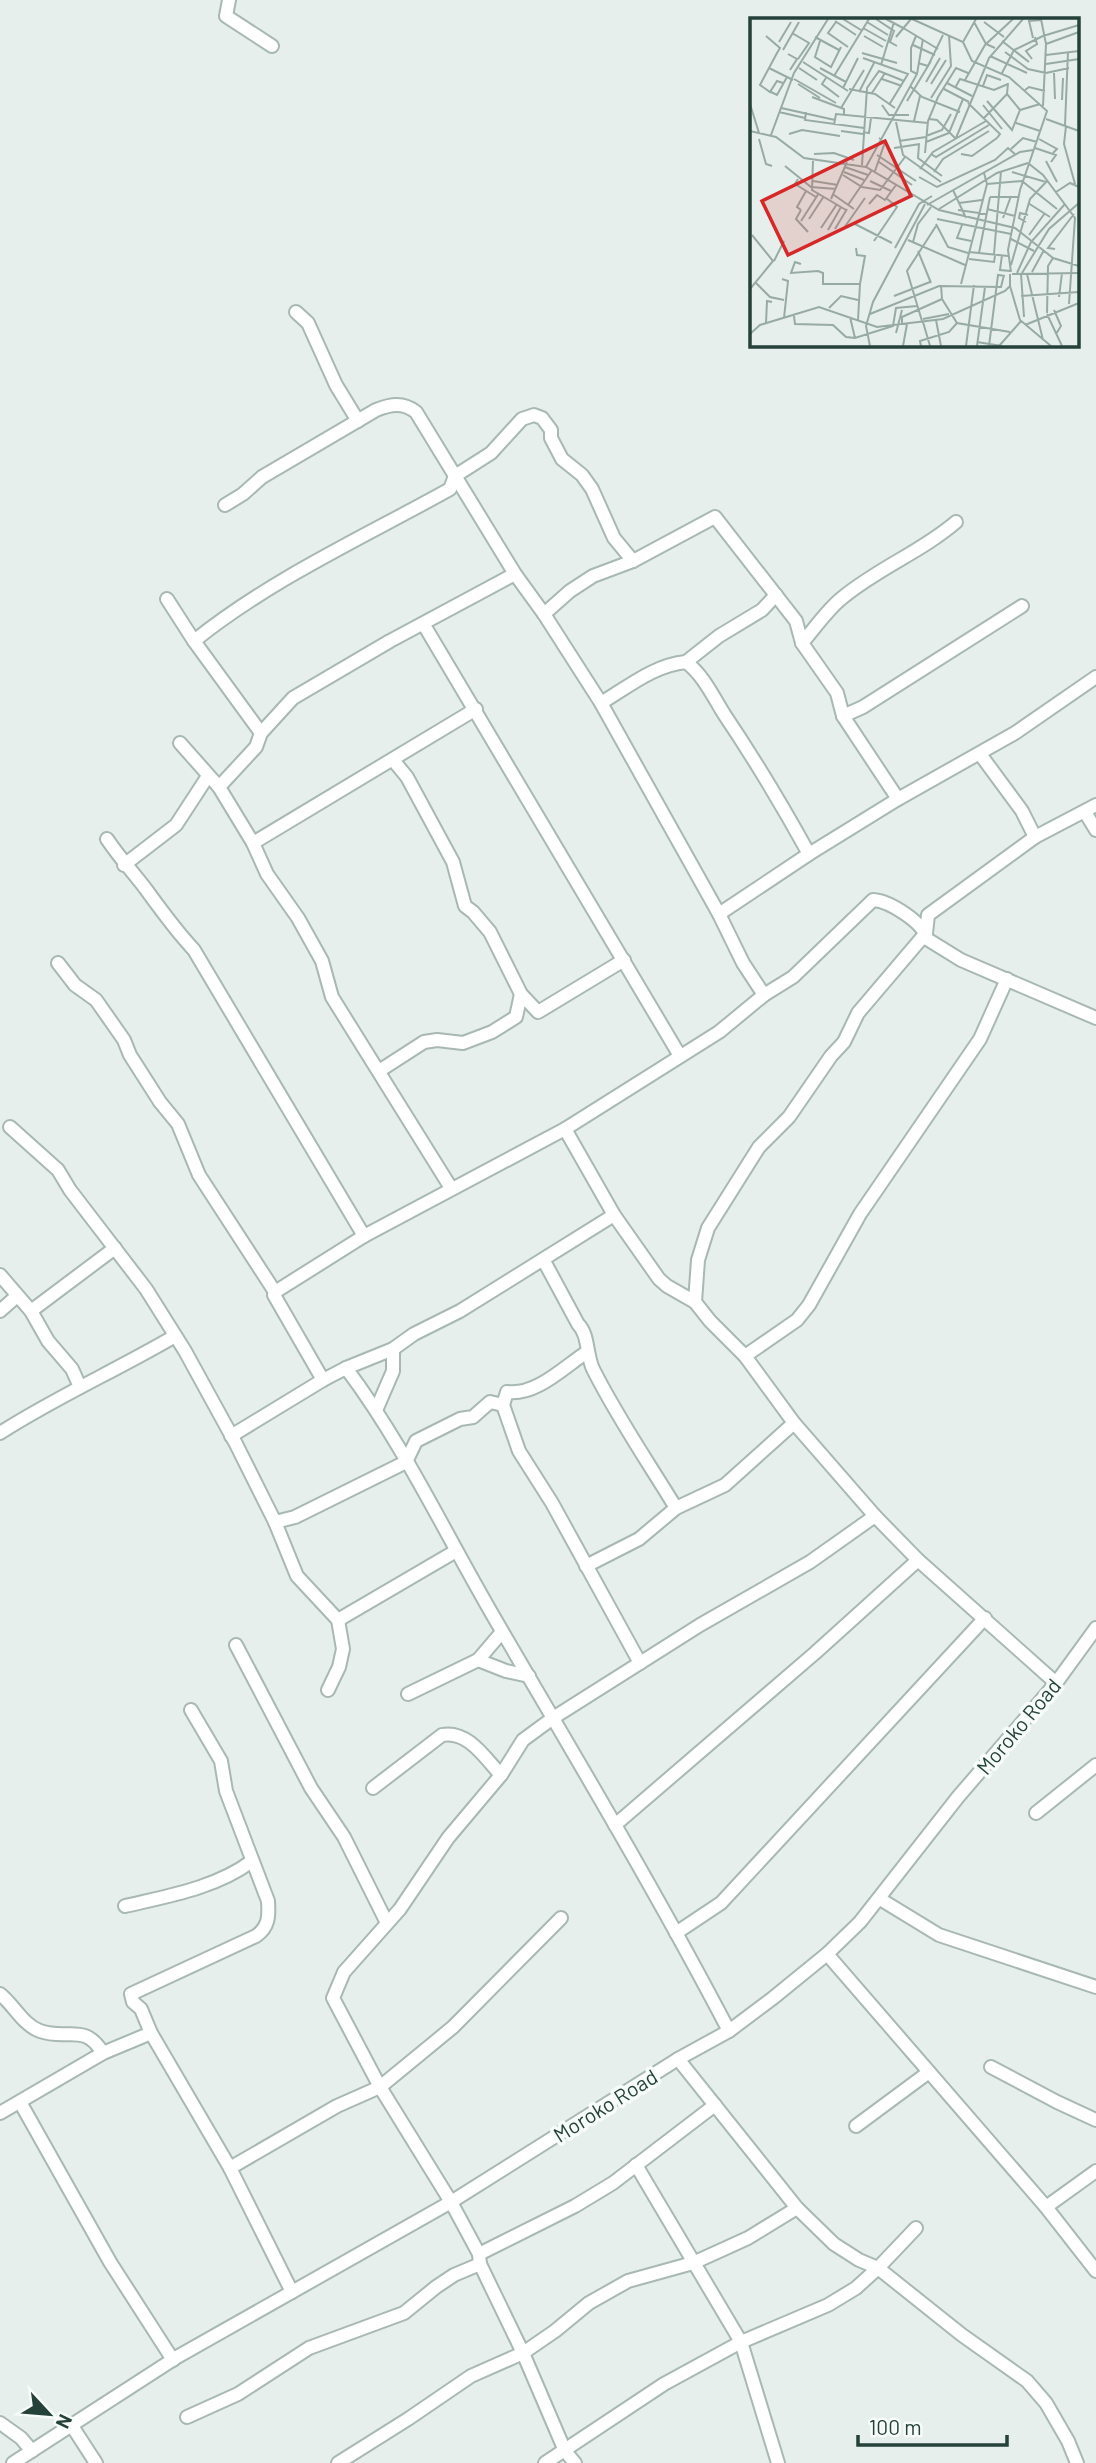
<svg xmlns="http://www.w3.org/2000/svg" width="1096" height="2463" font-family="Barlow,sans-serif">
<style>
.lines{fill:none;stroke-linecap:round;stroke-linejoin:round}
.minor-casing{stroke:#a8b8b2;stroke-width:16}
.minor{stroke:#fff;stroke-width:12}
.labels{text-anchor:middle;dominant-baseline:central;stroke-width:7;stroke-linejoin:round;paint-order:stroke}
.street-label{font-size:21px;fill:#24423a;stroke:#f7fbf9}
.inset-road{fill:none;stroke:#98aaa4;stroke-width:2}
.view{fill:#d62828;fill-opacity:0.15;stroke:#d62828;stroke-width:3.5}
.inset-edge{fill:none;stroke:#24423a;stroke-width:3.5}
</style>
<rect width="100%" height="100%" fill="#e6efeb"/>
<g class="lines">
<defs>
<g id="minor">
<path d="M229,0l-3,16 46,30"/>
<path d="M296,312l12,11 28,62 22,36"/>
<path d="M225,505l18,-11 19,-17 114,-67c15,-6 27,-8 40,2l99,162 29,40 57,89 118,211 24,49 21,32"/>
<path d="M167,599l27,42 67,92"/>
<path d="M544,614l26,-23 23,-15 40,-15 82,-44 81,104 6,22 35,50 6,23 55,83"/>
<path d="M424,625l256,431"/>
<path d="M194,641c77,-62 170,-104 256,-152l5,-13 36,-23 31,-34 12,-4 8,3 9,12v8l11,21 20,16 10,14 22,49 19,23"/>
<path d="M802,643c13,-15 25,-33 40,-45 36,-30 79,-46 114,-76"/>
<path d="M686,662l33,-26 43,-26 14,-15"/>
<path d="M601,703c27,-16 53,-38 85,-41 18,14 26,33 38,52 31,46 58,91 85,140"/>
<path d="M843,716l20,-9 159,-101"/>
<path d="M180,743l39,44 34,56 14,31 31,44 24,43 10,36 119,191"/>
<path d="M980,754l42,57 13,26"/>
<path d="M393,760l14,17 46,85 12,44 8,6 17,20 31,62 17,18 86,-52"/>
<path d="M219,787l37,-40 5,-14 32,-35 97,-57 125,-67"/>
<path d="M1085,812l11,18"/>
<path d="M107,839c12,18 25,32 38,49 16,22 31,43 49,62l170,286"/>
<path d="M253,843l223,-134"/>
<path d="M124,865l52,-40 32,-49"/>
<path d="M719,914l90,-60 89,-55 117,-66 81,-56"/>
<path d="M58,963l17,22 21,15 28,40 6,15 30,47 18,22 21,51 76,117 -1,3 49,85"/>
<path d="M379,1071l45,-29 13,-2 26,3 29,-11 24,-15 5,-23"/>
<path d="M10,1127l48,43 12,20 76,99 39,62 51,93 39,78 22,54 41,44 5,29 -4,18 -11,23"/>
<path d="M565,1129l49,86 45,64 8,7 28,16 15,19 35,35 49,67 81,93 43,44 138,123"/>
<path d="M544,1261l34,63c11,11 8,30 15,45 24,48 55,93 83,139"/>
<path d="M0,1275l31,36 17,30 24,28 8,18"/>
<path d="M275,1292l89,-56 201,-107 154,-97 45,-37 29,-18 80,-77c17,1 51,23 54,39l34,21 135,58"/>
<path d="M695,1302l3,-42 10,-32 51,-81 30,-30 42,-61 13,-14 14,-29 68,-80 2,-18 107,-78 61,-32"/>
<path d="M0,1311l17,-15"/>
<path d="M31,1311l84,-63"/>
<path d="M587,1352c-23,15 -51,44 -80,40l-4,13 16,46 33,52 88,160"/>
<path d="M745,1356l52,-36 12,-15 51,-91 120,-175 27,-60"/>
<path d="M346,1368c61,81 104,176 156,263 77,132 156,264 227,400"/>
<path d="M377,1408l16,-37v-22"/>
<path d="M0,1433c56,-36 117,-63 175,-97"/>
<path d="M231,1436l92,-56 23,-12 47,-19 21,-15 46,-23 154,-96"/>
<path d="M275,1522l20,-5 111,-55 10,-21 44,-22 13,-2 17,-15 13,3"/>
<path d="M586,1566l53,-27 37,-31 49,-23 69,-62"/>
<path d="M338,1620l118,-69"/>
<path d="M236,1645l75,143 33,49 43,86"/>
<path d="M478,1660l28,11 23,5"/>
<path d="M408,1694l70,-34 24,-28"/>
<path d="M191,1710l30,51 5,30 42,110c1,15 1,26 -12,35l-125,58 2,8 8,7 10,24 79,135 62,124"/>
<path d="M373,1788l69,-53c26,-5 43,23 59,40"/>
<path d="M1036,1813l60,-48"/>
<path d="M615,1825l200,-172 103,-93"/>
<path d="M880,1899l59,36 157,52"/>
<path d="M125,1906c43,-10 91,-18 127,-45"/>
<path d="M676,1933l45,-30 264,-285"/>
<path d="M827,1954l219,253 50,64"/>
<path d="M0,1994c14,11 23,31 40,37 28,10 44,-9 63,22"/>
<path d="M678,2059l119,149 37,36 25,16 19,8 84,67 65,46 19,22 22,38 9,22"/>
<path d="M991,2067l66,35 39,18"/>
<path d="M20,2102l90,160 63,98"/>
<path d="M0,2113l103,-60 48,-20"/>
<path d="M856,2126l73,-54"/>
<path d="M636,2165l105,177 37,121"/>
<path d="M230,2168l107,-62 43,-19 73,-60 108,-109"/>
<path d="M1046,2207l50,-36"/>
<path d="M479,2254l96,-48 38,-23 102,-78"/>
<path d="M187,2417l51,-23 71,-46 95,-35 32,-26 18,-12 26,-11"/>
<path d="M0,2423l21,15 11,13"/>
<path d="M72,2426l24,37"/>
<path d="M13,2463l164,-106 274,-155 227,-143 51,-28 44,-33 54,-44 33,-32 98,-125 98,-114 40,-55"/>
<path d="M338,2463l70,-44 63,-43 52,-23 32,-22 34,-28 39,-22 65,-18 55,-25 49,-30"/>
<path d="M545,2463l119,-79 77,-42 87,-37 28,-17 22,-20 38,-40"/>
<path d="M575,2463l-10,-12 -42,-98 -43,-89 -1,-10 -28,-52 -71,-115 -47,-89 11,-26 56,-63 48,-71 53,-63 22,-35 30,-22 147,-93 110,-63 65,-46"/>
</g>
</defs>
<!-- minor casing -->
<use href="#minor" class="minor-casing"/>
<!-- minor -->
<use href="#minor" class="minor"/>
</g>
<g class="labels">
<!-- street labels -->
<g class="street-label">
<text transform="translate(1018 1726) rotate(-50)">Moroko Road</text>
<text transform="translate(605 2105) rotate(-32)">Moroko Road</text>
</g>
</g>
<!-- overview -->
<g transform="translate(750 18)">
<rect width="329" height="329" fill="#e6efeb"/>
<path class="inset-road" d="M93,1l18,11M126,1l18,12 -4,11 7,4M136,1l19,10M162,1l51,23 9,19 37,16 38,34 -27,79 -12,60 3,22M291,1l5,25 -3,62M85,3l21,14M86,4l-8,11 20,14M117,4l21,13M224,4l12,22 9,4M234,4l20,15M113,10l23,13M155,11l33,20M42,15l17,10 -11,16M16,18l14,12 -3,5M114,18l19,11M166,18l-5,12v23l6,3M293,18l36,-11M65,19l24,13M146,19l15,-18M283,20l-4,-17 12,-1M70,23l-5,16 16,10 10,-20M252,23l27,21M29,24l12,-20M213,24l13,-23M296,26l33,-12M163,27l22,10M33,32l16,-28M255,34l23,17 18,4M27,35l-17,32 10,7 7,-11 6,2M112,35l35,10M38,36l9,5 -7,11M296,37l33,-4M240,38l37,17M113,40l45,16 -19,31M282,41l-6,-8 11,-7 -2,-7M53,44l45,29M168,45l10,3 15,-31M296,46l33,-5M131,47l13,-43M19,50l24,12M49,50l18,12M70,50l26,14M252,55l12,-23 29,-14M296,55l23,-5M304,55l1,26M84,58l35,-57M76,60l-4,6 17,13M44,61l42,24M132,61l20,7M329,61v24M215,62l20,-35 28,-26M176,64l14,-24M197,65l25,13M48,66l22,14M181,66l15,-24M160,68l12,11 38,15M233,68l4,-11 14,5M93,70l15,-30M205,70l5,-9 34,11 14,-6M99,71l26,5 20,14M194,71l25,13M275,72l4,-3 16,4M21,74l6,3 10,-18M109,74l15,-29M122,75l13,-20M257,76l13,16 20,-6M62,79l32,12v5M181,80l20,-32 -2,-30M312,82l1,-22M157,83l24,-40M237,83l25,29 8,-20M218,85l32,31 -3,4M0,86l9,29M132,87l7,10h20M233,87l19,24M31,90l13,-35 34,-54M91,90l23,-38M29,94l26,6M56,94l-1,8 59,8M234,100l23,-24 1,-11M179,101l8,1 18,18M296,101l33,12M164,103l6,-25M146,104l7,33 38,27M266,105l24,8M84,107l2,-11 92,9M315,107l3,-73M316,108l-2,18 11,40M0,113l26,6 28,21 62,9 73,43 76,18 38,30 26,8M91,113l22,3M113,114l6,1 2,-15M39,116l13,-4 38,6M21,117l10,-27 54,12M176,118l16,-6 9,-16M206,120l33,-80 34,-39M9,121l7,25 6,2M289,121l18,10 -4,4M149,123l27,-4M176,124l23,-9 14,-34M169,126l-1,14 24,18M144,130l26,-4M285,130l21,7 -5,7M261,131l12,-11 14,4M175,135l3,-32 10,-24 18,-29 12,5M64,136l20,-1 20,7M181,136l5,3 53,-32M211,136l11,2 25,-18M127,137l39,26M63,143l-1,29 34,20M296,143l11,21M129,144l33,23M278,145l15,12 32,43 -6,86M112,147l5,-77 12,-17 25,10M35,148l26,21 25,2M95,149l23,8M116,149l51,-93 6,-35M170,151l13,-17 53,-31M125,153l10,-29 -6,-4M94,154l20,8M184,154l9,-13 46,-28M262,154l34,10M93,157l19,12 18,3 25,-33M169,159l18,10 58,-27 13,-12 8,7M48,161l-3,5 21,13M63,163l25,4M120,163l21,10M237,166l35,-3 35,28M203,172l13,28M306,174l14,-9 9,4M84,177l20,14M240,179h28M81,181l16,-37M209,185l23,-3M278,185l22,14M119,186l8,-9 8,5 11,-15M98,187l24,-35M177,187l93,-53 13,-2M189,191l58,-36 31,-10M237,191l28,7M51,192l-5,9 12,13M51,192l-4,-3 9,-16M208,192l28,4M253,200l8,-22M59,201l15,-23M187,201l74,15M51,203l18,-28M276,204l-7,-4 1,-5 8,2M103,205l39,20M186,206l12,23 20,6M212,207l-5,13 14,3M71,210l16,-24M94,210l21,-30M85,211l12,-20M78,212l13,-23M279,217l16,-22M261,221l23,12M158,222l57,25M124,223l23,-34 -11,-9M163,224l5,-18 13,-17M106,230l1,7 8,1 -5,28M145,230l24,-44 13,-8M305,231l-7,-1 26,-34M168,233l13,32M219,234l39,4M229,235l11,-56M244,236l7,-83M252,237l-2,15 11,1M219,241l25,3 1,-6M24,243l10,-20M51,246l-6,-2 -4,11 27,-2 5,2v11h37l-2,36M261,247l19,-66 17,-18M282,254l12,-22M267,255l14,-31 34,-38M272,255l27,-44 30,-26M262,256l67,-1M271,256l3,43M277,256l16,66M32,261l6,2 -4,37M5,264l15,15 14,3M211,266l26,-100 -3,-11M191,267l1,14 15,24 53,9M260,268l10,34 31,26M0,271l23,-28 -21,-26M144,278l36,-14M271,278l58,-4M309,279l3,-24M79,290l12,-12 17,4M304,292l7,16 -5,8M297,295l1,-47 5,-8M120,296l69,-28 62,1 3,-12M297,296l15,32M44,298l1,8 38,1 13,12 9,1 38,-12 3,-18 21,-2M100,299l5,21M173,301l26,-5M186,302l5,26M172,303l-15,-50 29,-45M173,304l7,24M16,305l1,-22 5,1M152,307v-8l40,-18M275,307l54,-22M146,315l6,-23M0,316l10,-9 59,-18 58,20 66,-8 62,-28 5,-5v-12M227,324l25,4M120,328l-4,-20 7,-24 52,-98M153,328l4,-22M171,328l-1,-5 29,-9 8,-9M216,328l8,-61M227,328l8,-59M239,328l9,-71 7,1M249,328l22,-25"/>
<path class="view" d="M135,123l26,55 -123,59 -26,-54z"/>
<rect width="329" height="329" class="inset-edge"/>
</g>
<!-- north arrow -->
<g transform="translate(49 2414) rotate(116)" stroke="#f7fbf9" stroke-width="5" paint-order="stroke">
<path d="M0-5L12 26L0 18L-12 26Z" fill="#24423a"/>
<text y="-10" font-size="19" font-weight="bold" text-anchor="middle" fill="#24423a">N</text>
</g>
<!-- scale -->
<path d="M858 2435v10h149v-10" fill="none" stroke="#24423a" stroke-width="3.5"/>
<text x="869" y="2435" font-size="21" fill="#24423a" stroke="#f7fbf9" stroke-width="5" paint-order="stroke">100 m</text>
</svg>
